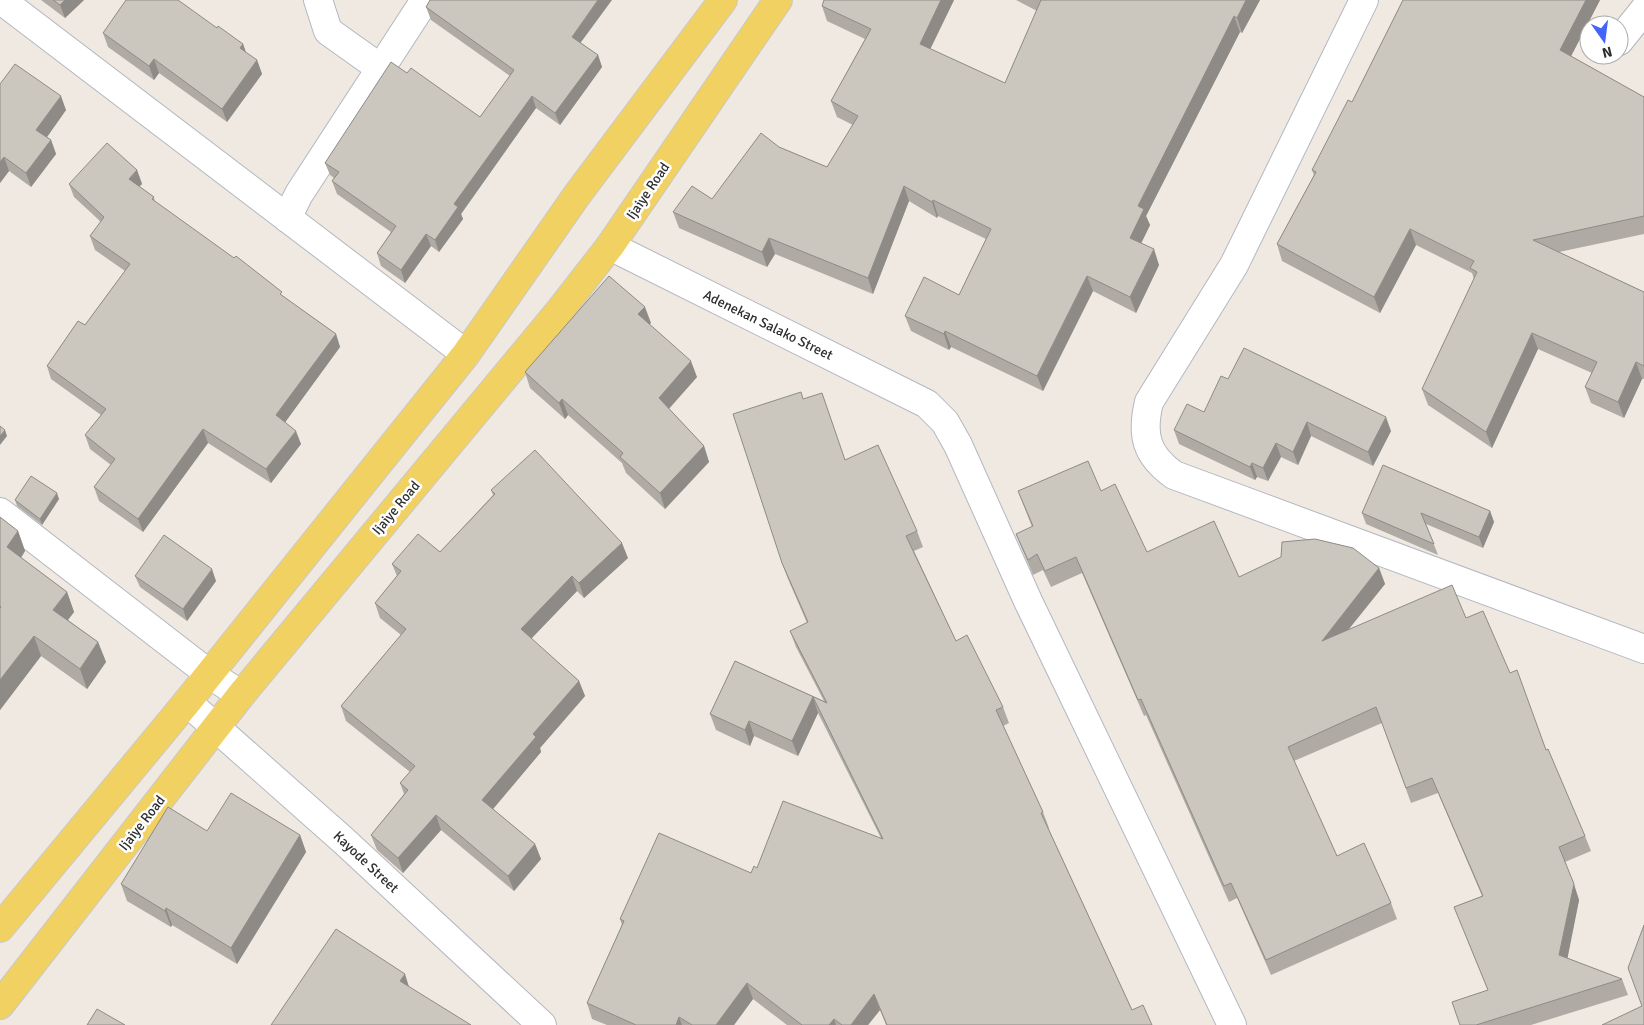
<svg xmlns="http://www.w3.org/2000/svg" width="1644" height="1025" font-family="Signika,sans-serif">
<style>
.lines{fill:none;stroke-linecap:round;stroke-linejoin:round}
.minor-casing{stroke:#b4b7c1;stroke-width:30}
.major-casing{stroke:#c9c9c9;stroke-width:30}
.minor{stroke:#fff;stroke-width:28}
.major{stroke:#f2d163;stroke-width:28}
.wall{fill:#afaba4}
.shaded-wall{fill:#8e8b86}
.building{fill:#cbc7bf;stroke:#8e8b86}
.labels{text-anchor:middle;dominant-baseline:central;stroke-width:5;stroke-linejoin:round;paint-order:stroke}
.street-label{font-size:14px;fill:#2e2e2e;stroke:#fff}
</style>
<rect width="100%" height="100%" fill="#efe9e1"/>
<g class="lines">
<defs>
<g id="minor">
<path d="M1,0l465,354"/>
<path d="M318,0l10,31 52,37"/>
<path d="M1364,0l-130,265 -85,137c-8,33 -3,53 25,73l470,174"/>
<path d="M1619,41l25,-31"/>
<path d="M287,218l12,-24 126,-194"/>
<path d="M610,246l317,158 18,18 13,23 70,156 204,424"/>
<path d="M0,512l208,161 33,22"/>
<path d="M187,702l157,139 198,184"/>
</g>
<g id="major">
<path d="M0,928l187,-226 279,-348 111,-159 146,-195"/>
<path d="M0,1005l241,-310 320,-386 49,-63 168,-246"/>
</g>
</defs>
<!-- minor casing -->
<use href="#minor" class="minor-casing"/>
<!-- major casing -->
<use href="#major" class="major-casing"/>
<!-- minor -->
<use href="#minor" class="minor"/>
<!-- major -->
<use href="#major" class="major"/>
</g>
<!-- wall -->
<g class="wall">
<path d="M41,0h43l-19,18z"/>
<path d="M824,0h130l-24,49 75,34 32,-72 -21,-11h244l-18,33 -2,-1 -94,184 4,9 -9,18 18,22 -23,48 -43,-22 -50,100 -92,-44 -2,3 -38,-19 -6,-15 54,-21 27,-56 -48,-23 -1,2 -28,-17 -36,93 -98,-40 -8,13 -88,-39 -6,-16 39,-13 67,-52 48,20 26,-42 -16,-8 -6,-16 34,-62 -38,-18 -5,-15z"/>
<path d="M1403,0h197l-29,56 73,41v137l-85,18 85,40v87h-2l-18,39 -33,-15 -6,-16 7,-14 -54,-24 -46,99 -64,-43 -6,-16 52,-110 -2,-6 -56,-28 -36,68 -98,-52 -5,-17 37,-69 -2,-5 40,-68z"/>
<path d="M426,7l155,36 17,12 4,12 -42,58 -24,-17 -75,106 2,5 -24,33 -8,-6 -26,37 -24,-17 -4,-13 14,-21 -54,-38 -5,-13 2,-3 -4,-3 -5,-12 82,-90 73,44 30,-41 -79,-56z"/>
<path d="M217,28l26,16 3,9 11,7 5,14 -35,48 -68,-49 -5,7 -46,-33 -5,-14z"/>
<path d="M0,84l66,26 -19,27 4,3 5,14 -25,33 -22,-16 -9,12z"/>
<path d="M137,170l5,14 -3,2 15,11 1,5 129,95 52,37 4,13 -55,75 16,22 -30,39 -63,-40 -65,89 -44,-31 -5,-14 17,-22 -21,-16 -5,-14 16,-20 -50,-36 -4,-13 38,-41 40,-54 -30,-21 -5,-14 11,-14 -27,-25 -5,-13z"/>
<path d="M651,323l-2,1 48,53 -28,32 35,37 5,16 -44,47 -39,-36 -4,-10 -54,-48 -3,4 -35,-31 -5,-16z"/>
<path d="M1228,379l163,52 -18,35 -62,-30 -13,29 -17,-8 -13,24 -11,-4 -2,3 -76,-36 -5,-14 30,-18z"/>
<path d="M803,399l42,61 72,71 6,16 -9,4 42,90 47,66 6,16 -6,3 40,86 6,16h-1l84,182 20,15h-266l-6,-15 -12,15h-81l-34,-26 -19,26h-127l-15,-6 -5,-16 35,-78 -2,-6 131,-46 6,-5 124,-30 -63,-125 -20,43 -44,-20 -4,10 -34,-16 -6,-16 25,-53 89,40 -28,-54 -6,-16 17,-8 -19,-44 -6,-16z"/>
<path d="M491,490l137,68 -44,40 -7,-7 -46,48 48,42 6,15 -45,52 1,4 -48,57 42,35 6,15 -27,32 -73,-61 -38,43 -26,-23 -6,-15 33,-41 -4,-11 10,-11 -64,-51 -5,-15 60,-71 -21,-17 -5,-15 22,-27 -5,-12 48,-12 53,-57z"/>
<path d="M1018,491h83l46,61 92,25 140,-9 6,16 -36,45 117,-11 44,55 36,77 39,86 6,15 -26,11 14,38 -12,58 55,21 6,16 -97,30h-71l28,-35 -34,-83 28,-11 -44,-103 -27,10 -29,-80 -88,38 43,95 54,47 6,16 -126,56 -34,-77 -8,4 -83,-187 -2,1 -62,-143 -31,14 -8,-17 -10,5 -11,-26 -6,-15 16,-7z"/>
<path d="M59,499l-17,26 -25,-19 -2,-6z"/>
<path d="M1490,511l4,11 -11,26 -57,-24 12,31 -72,-31 -4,-11z"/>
<path d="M0,517l18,14 7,20 -4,7 46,34 7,20 -6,8 30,22 8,20 -19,27 -46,-33 -41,54z"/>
<path d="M135,576l81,5 -29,40 -47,-34z"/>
<path d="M207,831l93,4 6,17 -69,112 -65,-39 -1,2 -44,-26 -6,-17z"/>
</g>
<!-- shaded-wall -->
<g class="shaded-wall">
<path d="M65,0h19l-19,18 -5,-13z"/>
<path d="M598,0h14l-36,49 -4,-12z"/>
<path d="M941,0h13l-29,60 -5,-16z"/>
<path d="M1246,0h14l-18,33 -5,-15z"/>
<path d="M1586,0h14l-34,66 -6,-16z"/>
<path d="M1234,16l6,16 -94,184 4,9 -14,29 -6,-16 8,-32z"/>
<path d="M243,44l5,14 -8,-10z"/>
<path d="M598,55l4,12 -42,58 -5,-12z"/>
<path d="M154,59l5,14 -5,7 -5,-14z"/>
<path d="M257,60l5,14 -35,48 -5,-13z"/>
<path d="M61,96l5,14 -24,34 -6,-14z"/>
<path d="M532,96l4,12 -75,106 2,5 -24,33 -4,-12 19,-36z"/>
<path d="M51,140l5,14 -25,33 -5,-14z"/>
<path d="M4,157l5,14 -9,12v-21z"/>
<path d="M137,170l5,14 -8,8 -5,-13z"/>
<path d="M904,186l5,15 -36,93 -5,-16z"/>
<path d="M933,200l5,16 -1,2 -5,-16z"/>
<path d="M1410,229l6,16 -36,68 -6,-16z"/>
<path d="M426,234l5,12 -26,37 -4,-13z"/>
<path d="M769,238l6,16 -8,13 -5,-15z"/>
<path d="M1154,249l5,16 -23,48 -6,-16z"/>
<path d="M1087,276l6,15 -50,100 -6,-15z"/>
<path d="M645,307l6,16 -7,7 -6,-16z"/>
<path d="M945,331l6,16 -2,3 -5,-16z"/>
<path d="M1532,333l6,16 -46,99 -6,-16z"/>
<path d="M336,334l4,13 -59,81 -5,-13z"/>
<path d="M691,361l6,16 -33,37 -5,-16z"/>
<path d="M1636,362l6,17 -18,39 -6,-16z"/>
<path d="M562,399l6,16 -3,4 -6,-16z"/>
<path d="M1386,417l5,14 -18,35 -5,-14z"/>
<path d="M1307,422l4,14 -13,29 -5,-13z"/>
<path d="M203,429l5,14 -65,89 -5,-13z"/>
<path d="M5,430l2,6 -7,9v-9z"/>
<path d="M296,431l5,13 -30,39 -5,-14z"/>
<path d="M1276,443l5,14 -13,24 -5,-13z"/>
<path d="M704,446l5,16 -44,47 -5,-16z"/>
<path d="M1252,463l5,14 -2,3 -5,-13z"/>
<path d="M57,493l2,6 -17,26 -2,-6z"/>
<path d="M1490,511l4,11 -11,26 -4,-11z"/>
<path d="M18,531l7,20 -10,16 -8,-20z"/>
<path d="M622,543l6,15 -44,40 -5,-15z"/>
<path d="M1379,568l6,16 -58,72 -5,-15z"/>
<path d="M212,569l4,12 -29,40 -4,-12z"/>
<path d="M572,576l5,15 -51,53 -5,-15z"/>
<path d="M67,592l7,20 -14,18 -7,-20z"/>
<path d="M34,636l7,20 -41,54v-30z"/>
<path d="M98,642l8,20 -19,27 -7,-20z"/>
<path d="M579,681l6,15 -45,52 1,4 -53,63 -6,-15 51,-66z"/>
<path d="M813,697l5,16 -20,43 -6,-15z"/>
<path d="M749,721l5,15 -4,10 -5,-16z"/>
<path d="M436,815l5,15 -38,43 -5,-15z"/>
<path d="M300,835l6,17 -69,112 -6,-16z"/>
<path d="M535,844l6,15 -27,32 -6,-15z"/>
<path d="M1574,884l5,16 -14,71 -6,-16z"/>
<path d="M166,908l6,17 -1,2 -6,-16z"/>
<path d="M405,974l5,16 -10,-9z"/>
<path d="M747,983l6,16 -19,26h-18z"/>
<path d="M874,994l6,16 -12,15h-17z"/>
<path d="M679,1017l3,8h-6z"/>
<path d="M834,1019l2,6h-7z"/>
</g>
<!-- building -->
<g class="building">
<path d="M53,0h12l-5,5z"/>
<path d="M126,0h52l39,28 1,-2 25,18 -3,4 17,12 -35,49 -68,-50 -5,7 -46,-33z"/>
<path d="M430,0h168l-26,37 26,18 -43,58 -23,-17 -78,108 4,3 -23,33 -9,-6 -25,36 -24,-17 19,-27 -64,-45 7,-9 -14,-9 66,-101 16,11 4,-5 69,49 34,-47 -88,-63z"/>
<path d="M824,0h117l-21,44 85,39 36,-83h-1h206l-9,18 -3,-2 -96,190 6,3 -14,29 24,11 -24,48 -43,-21 -50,100 -92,-45 -1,3 -39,-18 19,-39 35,18 32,-66 -58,-29 -1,2 -28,-16 -36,92 -99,-40 -7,14 -89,-40 19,-26 20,13 49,-66 18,14 48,20 31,-51 -27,-15 40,-72 -49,-23z"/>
<path d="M1403,0h183l-26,50 84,47v119l-111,24 111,52v74l-8,-4 -18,40 -33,-15 12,-25 -65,-29 -46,99 -64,-43 55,-117 -7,-4 4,-7 -64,-32 -36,68 -97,-53 39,-72 -4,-2 36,-70 4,2z"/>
<path d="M15,64l46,32 -25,34 15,10 -25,33 -22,-16 -4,5v-78z"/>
<path d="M107,143l30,27 -8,9 25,18 -2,2 82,59 2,-2 46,36 -2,2 56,40 -60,81 20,16 -30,38 -63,-40 -65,90 -44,-32 21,-28 -30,-24 21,-26 -59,-43 31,-45 7,4 45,-61 -40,-28 14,-19 -35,-33z"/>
<path d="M609,276l36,31 -7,7 53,47 -32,37 45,48 -44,47 -40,-36 3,-4 -61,-54 -3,4 -34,-31z"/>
<path d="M1244,348l142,69 -18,35 -61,-30 -14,30 -17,-9 -13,25 -11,-5 -2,4 -76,-37 13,-26 17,8 17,-36 7,3z"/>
<path d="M801,392l2,7 19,-6 23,67 33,-15 39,86 -11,5 50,105 11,-6 36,72 -7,3 47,102 -2,1 91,197 11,-5 9,20h-265l-13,-31 -23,31h-9l-8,-6 -5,6h-27l-55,-42 -31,42h-24l-13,-8 -3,8h-40l-49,-22 37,-82 -4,-2 39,-86 92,40 3,-7 3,2 26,-67 100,38 -70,-142 -21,44 -43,-20 -4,9 -35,-16 25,-53 92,42 -37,-72 18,-9 -26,-59 -49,-149z"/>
<path d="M0,426l5,4 -5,6z"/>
<path d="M535,450l87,93 -43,40 -7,-7 -51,53 58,52 -46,53 3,3 -54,63 53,44 -27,32 -72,-61 -38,43 -27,-23 37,-45 -8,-7 15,-17 -74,-60 65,-77 -31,-26 26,-32 -9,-7 26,-30 22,18 55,-58 -4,-4z"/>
<path d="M1088,461l13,30 14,-7 32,68 67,-31 25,56 42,-20 1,-15 33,-3 38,9 26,20 -57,73 130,-56 14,33 17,-7 27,62 7,-3 29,80 2,-1 37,87 -26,11 15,37 -15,71 63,24 -146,46h-16l-8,-23 36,-12 -34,-83 29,-11 -51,-118 -26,10 -30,-81 -88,40 49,109 27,-13 27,60 -125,57 -35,-77 -7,3 -83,-187 -3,1 -62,-143 -31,14 -8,-17 -9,6 -12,-26 17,-8 -15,-35z"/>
<path d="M1383,465l107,46 -11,26 -58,-24 13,31 -72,-31z"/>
<path d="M31,476l26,17 -17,26 -25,-19z"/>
<path d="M0,517l18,14 -11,16 60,45 -14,18 45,32 -18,27 -46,-33 -34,44v-72l1,-1 -1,-1z"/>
<path d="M164,535l48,34 -29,40 -48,-33z"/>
<path d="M231,793l69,42 -69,113 -65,-40 -1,3 -44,-27 47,-77 39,24z"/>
<path d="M1644,925v100h-42l40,-19 -14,-38z"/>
<path d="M336,929l69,45 -5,7 71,44h-200z"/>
<path d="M97,1009l28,16h-38z"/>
</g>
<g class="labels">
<!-- street labels -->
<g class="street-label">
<text transform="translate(648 191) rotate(-56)">Ijaiye Road</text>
<text transform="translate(768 325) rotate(26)">Adenekan Salako Street</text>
<text transform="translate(396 508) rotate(-50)">Ijaiye Road</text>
<text transform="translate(142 823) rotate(-52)">Ijaiye Road</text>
<text transform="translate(366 862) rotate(43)">Kayode Street</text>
</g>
</g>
<!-- north arrow -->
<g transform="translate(1604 40) rotate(166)"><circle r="24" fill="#ffffff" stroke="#ababab"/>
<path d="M0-4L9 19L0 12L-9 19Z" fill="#4264fb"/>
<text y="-8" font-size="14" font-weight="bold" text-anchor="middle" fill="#2e2e2e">N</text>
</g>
</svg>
